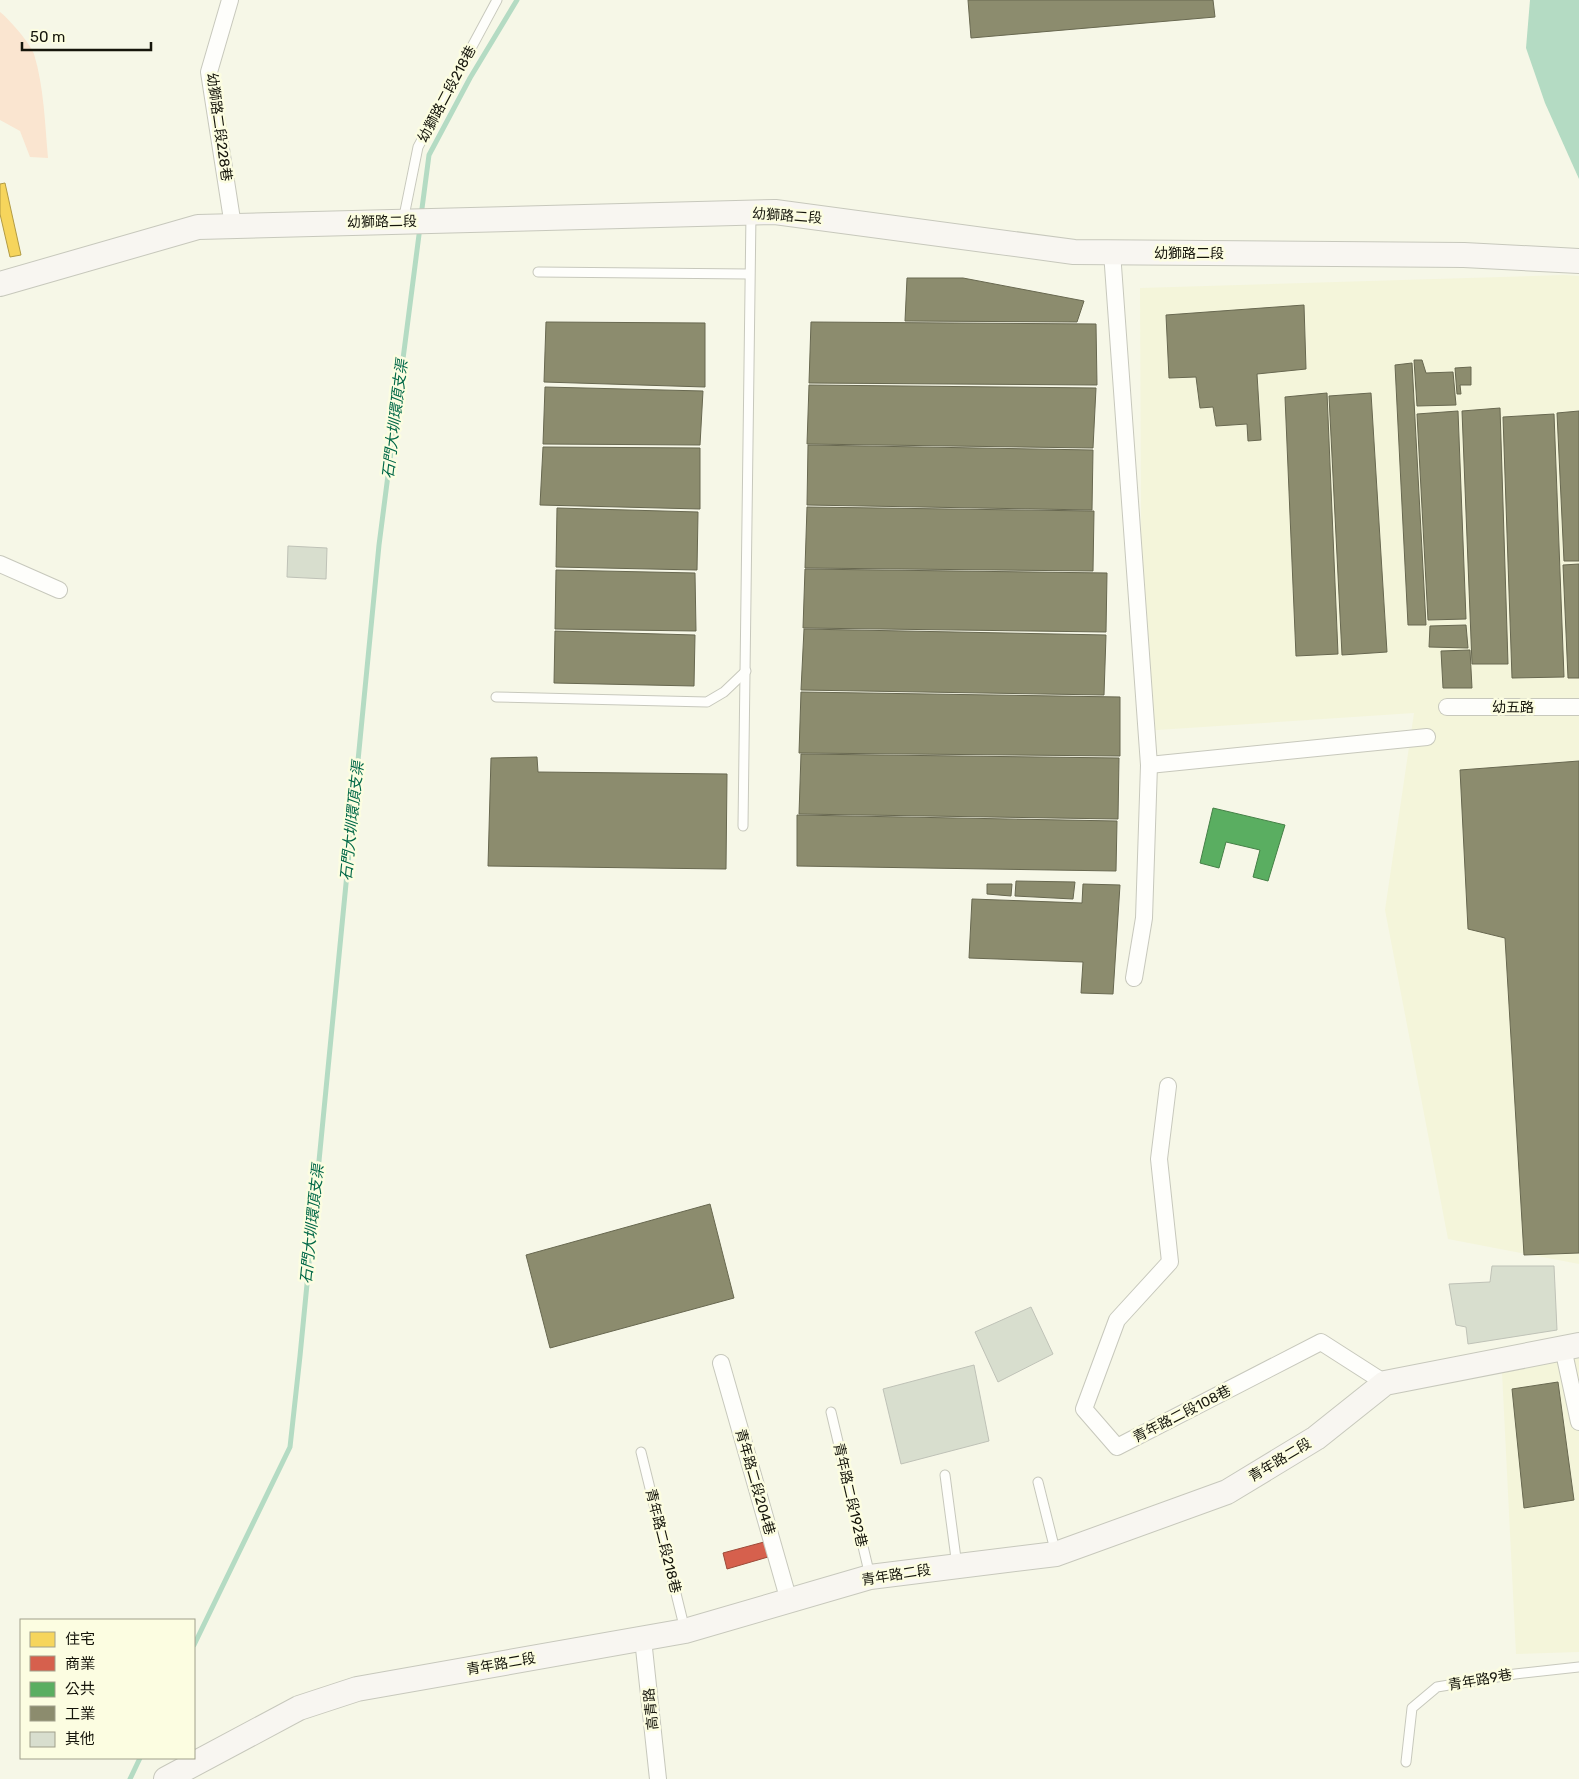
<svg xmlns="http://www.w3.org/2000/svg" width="1579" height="1779" font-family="Rubik,'Noto Sans TC',sans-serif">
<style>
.built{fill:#f4f5da}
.green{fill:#fae5d0}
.water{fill:#b4dbc3}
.homes{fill:#f6d55c;stroke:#b29b44}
.shops{fill:#d6604d;stroke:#9c4a39}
.public{fill:#5aae61;stroke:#458047}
.industry{fill:#8c8c6e;stroke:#686850}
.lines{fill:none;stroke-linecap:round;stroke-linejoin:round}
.stream{stroke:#b4dbc3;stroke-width:5}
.building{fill:#d8dece;stroke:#bfc2b7}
.lane-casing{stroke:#c7c8bc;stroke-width:11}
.street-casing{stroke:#c7c8bc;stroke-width:18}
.secondary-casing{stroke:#c7c8bc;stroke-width:26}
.lane{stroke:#fefefb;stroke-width:9}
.street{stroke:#fefefb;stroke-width:16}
.secondary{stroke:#f8f6f1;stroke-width:24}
.labels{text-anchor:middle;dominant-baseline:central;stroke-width:5;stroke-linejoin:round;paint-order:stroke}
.street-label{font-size:14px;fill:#15150b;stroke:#fcfde1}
.water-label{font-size:15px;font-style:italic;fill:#016847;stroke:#fcfde1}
</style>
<rect width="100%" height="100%" fill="#f6f7e7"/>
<!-- built -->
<g class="built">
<path d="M1564,275l15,1v988l-131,-25 -63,-329 29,-197 -272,18 -2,-443z"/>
<path d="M1579,1356v296l-63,2 -14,-282z"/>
</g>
<!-- green -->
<path class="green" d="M0,12c9,7 30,31 34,42 10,33 11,70 14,104l-18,-1 -10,-26 -20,-11z"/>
<!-- water -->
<path class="water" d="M1530,0h49v179l-34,-76 -19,-55z"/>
<!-- homes -->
<path class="homes" d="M5,183l16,72 -11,2 -10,-43v-30z"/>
<!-- shops -->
<path class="shops" d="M764,1542l4,15 -41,12 -4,-16z"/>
<!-- public -->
<path class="public" d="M1213,808l72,17 -17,56 -15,-4 7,-27 -34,-8 -7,26 -19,-5z"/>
<!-- industry -->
<g class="industry">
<path d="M968,0h245l2,17 -244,21z"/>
<path d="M907,278h56l121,23 -7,21 -172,-1z"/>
<path d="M1304,305l2,64 -49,5 4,66 -13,1 -1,-17 -31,2 -3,-19 -13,1 -4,-31 -27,1 -3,-63z"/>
<path d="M546,322l159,1v64l-161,-5z"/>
<path d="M811,322l285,2 1,61 -288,-2z"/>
<path d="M1414,360h8l4,13 27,-1 3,33 -39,1z"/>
<path d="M1412,363l14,262h-18l-13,-260z"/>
<path d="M1471,367v18h-11l1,9h-4l-2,-26z"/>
<path d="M809,385l287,3 -3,60 -286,-4z"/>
<path d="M545,387l158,4 -3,54 -157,-1z"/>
<path d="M1327,393l11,261 -42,2 -11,-259z"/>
<path d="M1371,393l16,259 -45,3 -13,-259z"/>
<path d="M1500,408l8,256h-36l-10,-253z"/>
<path d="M1458,411l8,208 -38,1 -11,-206z"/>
<path d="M1579,411v150h-15l-7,-148z"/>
<path d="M1554,414l10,263 -52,1 -9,-261z"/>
<path d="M808,445l285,5 -1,60 -285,-5z"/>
<path d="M543,447l157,1v61l-160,-4z"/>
<path d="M807,507l287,4 -1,60 -288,-3z"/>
<path d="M557,508l141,4 -1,58 -141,-3z"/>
<path d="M1579,564v114h-11l-5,-113z"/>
<path d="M805,569l302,4 -1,59 -303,-4z"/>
<path d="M556,570l139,3 1,58 -141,-2z"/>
<path d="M1466,625l2,23 -39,-1 1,-21z"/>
<path d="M804,629l302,6 -2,60 -303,-5z"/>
<path d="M555,631l140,4 -1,51 -140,-3z"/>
<path d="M1470,650l2,38h-29l-2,-37z"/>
<path d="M801,692l319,5v59l-321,-3z"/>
<path d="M801,754l318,4 -1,61 -319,-5z"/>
<path d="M537,757l1,15 189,2 -1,95 -238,-3 3,-108z"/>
<path d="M1579,761v492l-55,2 -19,-317 -37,-9 -8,-159z"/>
<path d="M797,815l320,6 -1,50 -319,-5z"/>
<path d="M1016,881l59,1 -2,17 -58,-3z"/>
<path d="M987,884h25l-1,12 -24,-2z"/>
<path d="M1083,884l37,1 -7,109 -32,-1 2,-31 -114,-4 3,-59 110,4z"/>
<path d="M710,1204l24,94 -184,50 -24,-93z"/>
<path d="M1558,1382l16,118 -50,8 -12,-119z"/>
</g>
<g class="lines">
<!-- stream -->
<g class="stream">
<path d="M421,216l8,-61 41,-77 47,-78"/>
<path d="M194,1645l96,-198 10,-91 79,-811 41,-318"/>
<path d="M130,1779l10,-21"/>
</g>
</g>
<!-- building -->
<g class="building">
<path d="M288,546l39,2 -1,31 -39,-2z"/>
<path d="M1492,1266h62l3,64 -89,14 -2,-17 -10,-2 -7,-41 41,-2z"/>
<path d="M1031,1307l22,47 -55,28 -23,-50z"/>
<path d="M974,1365l15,76 -88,23 -18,-75z"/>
</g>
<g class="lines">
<defs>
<g id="lane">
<path d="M403,221l15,-74 79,-147"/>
<path d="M538,272l211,2"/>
<path d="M496,697l211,5 17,-10 22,-21"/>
<path d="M743,826l8,-613"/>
<path d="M831,1412l39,164"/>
<path d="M641,1452l44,178"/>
<path d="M945,1475l12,91"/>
<path d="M1038,1482l18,72"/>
<path d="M1406,1762l6,-54 25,-21 78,-13 64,-7"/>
</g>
<g id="street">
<path d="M230,0l-21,72 24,154"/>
<path d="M1112,252l37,513 -5,153 -10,60"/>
<path d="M0,564l59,26"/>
<path d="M1447,707h132"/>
<path d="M1149,765l278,-28"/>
<path d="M1168,1086l-9,73 11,103 -53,58 -33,89 33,38 204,-105 64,41"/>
<path d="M1563,1348l16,74"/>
<path d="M721,1363l68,238"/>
<path d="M643,1639l15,140"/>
</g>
<g id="secondary">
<path d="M0,284l198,-57 577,-15 299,40 390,3 115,6"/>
<path d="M166,1779l133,-71 58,-19 328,-58 185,-54 186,-23 171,-62 89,-54 69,-55 194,-38"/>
</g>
</defs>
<!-- lane casing -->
<use href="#lane" class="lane-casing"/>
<!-- street casing -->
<use href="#street" class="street-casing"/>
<!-- secondary casing -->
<use href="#secondary" class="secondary-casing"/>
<!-- lane -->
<use href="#lane" class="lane"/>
<!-- street -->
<use href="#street" class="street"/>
<!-- secondary -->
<use href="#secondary" class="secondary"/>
</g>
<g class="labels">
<!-- street labels -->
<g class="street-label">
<text transform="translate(447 94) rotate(-62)">幼獅路二段218巷</text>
<text transform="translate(219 127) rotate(82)">幼獅路二段228巷</text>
<text transform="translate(787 216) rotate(4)">幼獅路二段</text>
<text transform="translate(382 222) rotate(-1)">幼獅路二段</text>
<text x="1189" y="253">幼獅路二段</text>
<text x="1513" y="707">幼五路</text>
<text transform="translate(1182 1414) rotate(-27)">青年路二段108巷</text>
<text transform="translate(1280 1460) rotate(-31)">青年路二段</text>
<text transform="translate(755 1482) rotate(74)">青年路二段204巷</text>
<text transform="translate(850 1495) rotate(77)">青年路二段192巷</text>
<text transform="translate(663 1541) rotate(76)">青年路二段218巷</text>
<text transform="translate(896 1575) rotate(-9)">青年路二段</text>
<text transform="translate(501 1664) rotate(-10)">青年路二段</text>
<text transform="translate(1480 1680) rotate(-10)">青年路9巷</text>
<text transform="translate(651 1709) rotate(-96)">高青路</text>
</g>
<!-- water labels -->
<g class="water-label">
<text transform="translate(395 419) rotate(-83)">石門大圳環頂支渠</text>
<text transform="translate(352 821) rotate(-84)">石門大圳環頂支渠</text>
<text transform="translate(312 1224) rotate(-84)">石門大圳環頂支渠</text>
</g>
</g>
<!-- legend -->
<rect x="20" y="1619" width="175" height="140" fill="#fcfde1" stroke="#a0a08b"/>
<rect x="30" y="1632" width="25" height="15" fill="#f6d55c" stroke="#a0a08b"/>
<text x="65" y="1644" font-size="15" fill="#15150b">住宅</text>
<rect x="30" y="1656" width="25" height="15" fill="#d6604d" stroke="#a0a08b"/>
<text x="65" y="1669" font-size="15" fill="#15150b">商業</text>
<rect x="30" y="1682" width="25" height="15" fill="#5aae61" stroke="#a0a08b"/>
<text x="65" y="1694" font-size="15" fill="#15150b">公共</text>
<rect x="30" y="1706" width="25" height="15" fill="#8c8c6e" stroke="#a0a08b"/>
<text x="65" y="1719" font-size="15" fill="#15150b">工業</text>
<rect x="30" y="1732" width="25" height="15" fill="#d8dece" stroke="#a0a08b"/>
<text x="65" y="1744" font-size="15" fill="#15150b">其他</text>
<!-- scale -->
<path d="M22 42v8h129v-8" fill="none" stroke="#15150b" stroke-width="2.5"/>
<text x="30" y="42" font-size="15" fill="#15150b" stroke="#fcfde1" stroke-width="4" paint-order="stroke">50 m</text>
</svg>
